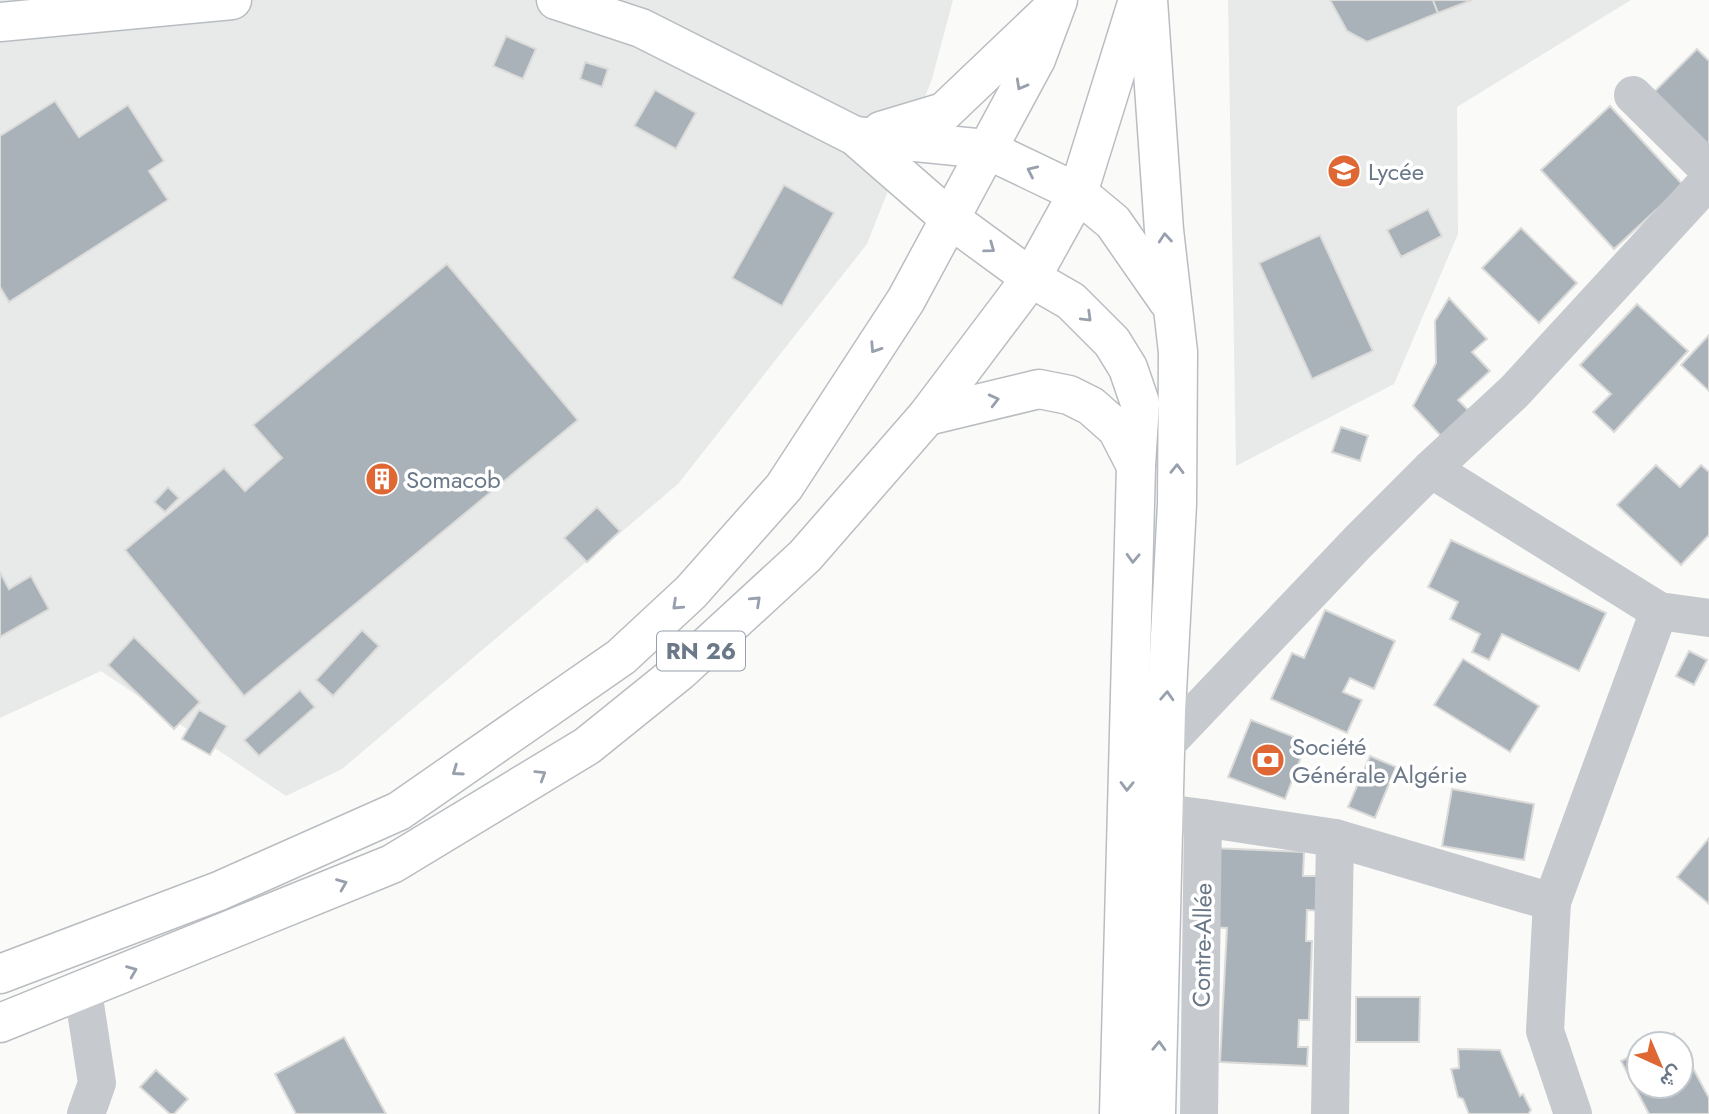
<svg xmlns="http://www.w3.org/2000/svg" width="1709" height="1114" font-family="Jost,Vazirmatn,sans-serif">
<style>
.built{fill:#e8e9e9}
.building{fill:#aab2b9;stroke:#dbdcda;stroke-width:2}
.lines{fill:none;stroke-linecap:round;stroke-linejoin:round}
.major-casing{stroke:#b9bdc1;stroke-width:41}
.minor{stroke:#c6c9cd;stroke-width:38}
.major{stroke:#fff;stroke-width:38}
.oneway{stroke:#97a0ac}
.labels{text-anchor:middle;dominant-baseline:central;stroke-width:7;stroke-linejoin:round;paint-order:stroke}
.shield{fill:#fff;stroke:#97a0ac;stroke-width:2}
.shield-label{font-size:23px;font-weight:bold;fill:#6a7888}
.poi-label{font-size:24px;fill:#6a7888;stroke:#fff;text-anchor:start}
.street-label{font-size:24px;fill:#6a7888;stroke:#fff}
</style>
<rect width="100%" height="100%" fill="#fafaf8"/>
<!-- built -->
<g class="built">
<path d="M0,0h953l-21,79 -65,165 -189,240 -336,285 -56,27 -185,-125 -101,47z"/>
<path d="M1228,0h403l-174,107 1,127 -64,150 -158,82z"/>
</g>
<!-- building -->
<g class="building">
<path d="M1330,0h103l5,13 -71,29 -20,-11z"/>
<path d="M1433,0h39l-34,13z"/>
<path d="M506,36l30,13 -13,30 -30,-13z"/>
<path d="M1697,49l12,12v87l-56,-55z"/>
<path d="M585,62l23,7 -6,18 -22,-8z"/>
<path d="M655,90l41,23 -20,36 -42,-23z"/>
<path d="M55,101l24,36 49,-32 36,56 -15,10 19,29 -159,102 -9,-15v-151z"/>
<path d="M1610,106l73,79 -69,64 -73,-79z"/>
<path d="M784,185l50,28 -52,93 -50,-28z"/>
<path d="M1428,209l14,27 -41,21 -14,-27z"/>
<path d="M1521,228l56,55 -38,40 -57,-55z"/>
<path d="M1320,235l53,116 -61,28 -53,-116z"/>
<path d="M447,264l131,156 -334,276 -119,-146 99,-82 21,23 37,-33 -29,-33z"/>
<path d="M1449,298l38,41 -15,13 18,19 -32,29 12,12 -28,25 -29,-31 23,-43 -1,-42z"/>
<path d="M1637,304l51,47 -74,81 -21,-20 18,-18 -31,-29z"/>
<path d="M1709,335v56l-28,-26z"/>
<path d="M1341,427l27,9 -8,25 -28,-9z"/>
<path d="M1656,465l24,22 21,-22 8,7v63l-28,30 -64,-60z"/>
<path d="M168,487l11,11 -14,14 -11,-10z"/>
<path d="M597,507l23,24 -33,31 -23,-24z"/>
<path d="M1451,540l155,73 -27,58 -77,-37 -13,26 -17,-8 8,-18 -30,-15 8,-17 -30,-15z"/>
<path d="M0,572l9,17 22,-13 18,33 -49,28z"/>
<path d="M1325,610l70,31 -21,48 -24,-11 -7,14 19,8 -15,33 -76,-34 21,-46 12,5z"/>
<path d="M362,630l17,16 -46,50 -17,-16z"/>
<path d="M134,637l66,65 -26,27 -66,-64z"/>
<path d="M1689,651l18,9 -13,25 -18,-9z"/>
<path d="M1463,659l76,47 -29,46 -76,-47z"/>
<path d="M300,690l15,17 -56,49 -15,-16z"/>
<path d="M199,710l28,16 -17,29 -28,-16z"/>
<path d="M1251,720l56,22 -22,57 -57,-22z"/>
<path d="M1370,756l26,11 -21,51 -27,-11z"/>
<path d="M1452,789l82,15 -10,56 -82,-14z"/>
<path d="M1709,838v66l-32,-27z"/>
<path d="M1212,848l92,4 -1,24h21l-2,35 -15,-1 -1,31h6l-3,79h-10l-1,27h10l-1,19 -87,-4 7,-134 -19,-1z"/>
<path d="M1356,997h64l-1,45h-63z"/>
<path d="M1674,1033l6,11h-26z"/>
<path d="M344,1037l42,77h-90l-21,-40z"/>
<path d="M1681,1046l28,52v16h-60l-28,-53 18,-9v34h42z"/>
<path d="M1458,1049l42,1 20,46 3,-2 8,16 -3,4h-59l-6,-15 -5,-2 -7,-28 8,-1z"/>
<path d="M156,1070l32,29 -14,15h-4l-30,-27z"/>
</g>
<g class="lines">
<defs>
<g id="major">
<path d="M556,0l85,28 214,108 94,82 82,60 40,23 41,41 16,26 12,35 -4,62"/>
<path d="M1148,0l16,230 14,122 -1,152 -11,207 -10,403"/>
<path d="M0,22l232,-22"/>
<path d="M881,131l63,-19 106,-101"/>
<path d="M855,136l131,13 92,44 35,29 55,79"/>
<path d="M927,416l112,-27 30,6 22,11 26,23 19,37 -17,648"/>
<path d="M0,974l219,-83 180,-80 222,-154 70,-65 93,-105 122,-187 130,-241 22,-59"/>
<path d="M0,1023l392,-159 195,-118 93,-75 125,-115 122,-140 104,-138 47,-85 60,-193"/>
</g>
</defs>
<!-- major casing -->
<use href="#major" class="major-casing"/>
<!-- minor -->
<g class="minor">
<path d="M1633,95l76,75"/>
<path d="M1431,469l228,142 50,7"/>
<path d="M1165,745l193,-203 73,-73 83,-77 195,-212"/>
<path d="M1180,815l23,3 -4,296"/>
<path d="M1203,818l132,20 217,64"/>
<path d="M83,991l14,92 -11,31"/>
<path d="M1330,1114l5,-276"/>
<path d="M1573,1114l-28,-83 7,-129 107,-291"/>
</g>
<!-- major -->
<use href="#major" class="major"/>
</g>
<!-- one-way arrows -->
<defs><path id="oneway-chevron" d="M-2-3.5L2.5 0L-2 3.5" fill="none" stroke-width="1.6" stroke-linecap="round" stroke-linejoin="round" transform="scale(1.75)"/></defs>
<g class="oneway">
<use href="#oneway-chevron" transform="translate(1021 85) rotate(119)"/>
<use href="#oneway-chevron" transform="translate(1032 171) rotate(-155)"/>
<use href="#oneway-chevron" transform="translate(1165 238) rotate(-95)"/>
<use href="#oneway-chevron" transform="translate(990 248) rotate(36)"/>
<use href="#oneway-chevron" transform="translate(1087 317) rotate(44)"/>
<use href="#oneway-chevron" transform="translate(875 348) rotate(123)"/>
<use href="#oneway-chevron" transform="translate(994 400) rotate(-14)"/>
<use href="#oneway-chevron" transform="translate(1177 469) rotate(-89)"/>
<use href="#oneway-chevron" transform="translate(1133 558) rotate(92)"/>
<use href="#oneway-chevron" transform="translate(756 601) rotate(-43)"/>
<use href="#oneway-chevron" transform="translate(677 605) rotate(137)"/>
<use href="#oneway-chevron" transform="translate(1167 696) rotate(-87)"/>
<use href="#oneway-chevron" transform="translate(457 771) rotate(145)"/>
<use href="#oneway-chevron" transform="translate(541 775) rotate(-32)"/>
<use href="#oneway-chevron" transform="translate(1127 786) rotate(91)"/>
<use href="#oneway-chevron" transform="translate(342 884) rotate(-22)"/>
<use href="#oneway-chevron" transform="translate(132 971) rotate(-22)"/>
<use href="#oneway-chevron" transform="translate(1159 1046) rotate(-88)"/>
</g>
<!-- icons -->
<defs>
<symbol id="school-disc" viewBox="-11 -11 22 22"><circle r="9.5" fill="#de6733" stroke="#fff"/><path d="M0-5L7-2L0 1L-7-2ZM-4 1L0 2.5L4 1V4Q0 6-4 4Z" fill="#fff"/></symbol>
<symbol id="building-disc" viewBox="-11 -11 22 22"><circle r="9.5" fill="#de6733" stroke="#fff"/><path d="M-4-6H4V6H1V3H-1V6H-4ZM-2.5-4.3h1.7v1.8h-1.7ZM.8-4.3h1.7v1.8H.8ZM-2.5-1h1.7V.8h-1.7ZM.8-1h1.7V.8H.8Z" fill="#fff"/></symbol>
<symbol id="bank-disc" viewBox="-11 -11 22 22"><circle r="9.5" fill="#de6733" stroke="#fff"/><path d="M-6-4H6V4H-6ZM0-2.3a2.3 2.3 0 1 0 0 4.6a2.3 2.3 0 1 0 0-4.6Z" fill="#fff"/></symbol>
</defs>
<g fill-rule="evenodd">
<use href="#school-disc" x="1325" y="152" width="38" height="38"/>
<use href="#building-disc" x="363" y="460" width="38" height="38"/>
<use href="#bank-disc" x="1249" y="741" width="38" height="38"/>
</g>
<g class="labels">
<!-- shield labels -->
<rect class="shield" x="657" y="631.5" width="88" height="39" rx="5"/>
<g class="shield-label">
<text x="701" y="651">RN 26</text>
</g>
<!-- poi labels -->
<g class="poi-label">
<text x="1368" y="171">Lycée</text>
<text x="406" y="479">Somacob</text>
<text x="1292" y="746">Société<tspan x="1292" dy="28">Générale Algérie</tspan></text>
</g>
<!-- street labels -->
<g class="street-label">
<text transform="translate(1202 945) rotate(-89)">Contre-Allée</text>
</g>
</g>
<!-- north arrow -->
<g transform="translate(1660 1065) rotate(136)"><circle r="33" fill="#ffffff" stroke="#c3c9cf" stroke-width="2"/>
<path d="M0-5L12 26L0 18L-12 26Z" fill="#de6733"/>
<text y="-10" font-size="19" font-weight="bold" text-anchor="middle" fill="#6a7888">ش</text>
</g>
</svg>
